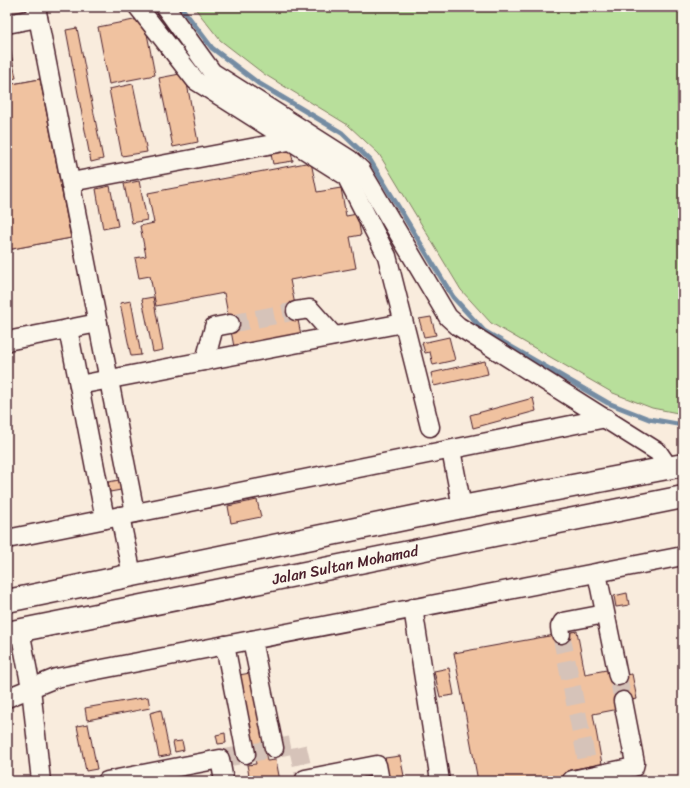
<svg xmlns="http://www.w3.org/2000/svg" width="690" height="788" font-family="Sriracha,sans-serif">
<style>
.green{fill:#b8df9b;stroke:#817f63}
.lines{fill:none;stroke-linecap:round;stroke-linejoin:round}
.stream{stroke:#758ca3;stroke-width:5}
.building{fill:#f0c2a0;stroke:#4a1f2b;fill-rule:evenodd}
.minor-tunnel{stroke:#d6c3b9;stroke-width:18;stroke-dasharray:18 9;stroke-linecap:butt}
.minor-casing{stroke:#4a1f2b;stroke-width:21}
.highway-casing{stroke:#4a1f2b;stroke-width:25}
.minor{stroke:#fbf7ec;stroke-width:18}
.highway{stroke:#fbf7ec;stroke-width:22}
.labels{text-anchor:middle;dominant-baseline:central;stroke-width:3.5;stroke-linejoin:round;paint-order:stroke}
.street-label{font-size:15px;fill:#4a1f2b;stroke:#fbf7ec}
</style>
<rect width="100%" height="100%" fill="#f9ecdd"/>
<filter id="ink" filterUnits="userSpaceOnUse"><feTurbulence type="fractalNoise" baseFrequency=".025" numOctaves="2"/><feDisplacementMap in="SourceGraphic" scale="8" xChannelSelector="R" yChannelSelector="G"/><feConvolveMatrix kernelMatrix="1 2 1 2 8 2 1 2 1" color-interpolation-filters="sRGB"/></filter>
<g filter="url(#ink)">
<!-- green -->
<path class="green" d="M194,7h489v407l-31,-6 -39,-15 -122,-70 -30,-33 -82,-136 -31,-29 -84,-51 -44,-34z"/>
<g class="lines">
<!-- stream -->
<path class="stream" d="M181,7l31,41 46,35 84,50 28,27 83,137 31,34 124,72 41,16 34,6"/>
</g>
<!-- building -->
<g class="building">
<path d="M144,18l11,57 -46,9 -11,-57z"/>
<path d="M77,28l26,131 -12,3 -25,-132z"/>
<path d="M7,48h3l6,30 -9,2z"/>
<path d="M185,73l13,69 -25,5 -14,-69z"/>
<path d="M40,79l31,159 -64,12v-165zM32,192l4,19 -20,4 -4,-19z"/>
<path d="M40,79l31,159 -64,12v-165z"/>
<path d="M133,84l14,68 -25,4 -13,-67z"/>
<path d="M291,151l2,10 -20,3 -2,-10z"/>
<path d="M311,162l6,30 24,-4 5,28 11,-2 4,21 -11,2 6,31 -66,12 11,55 -67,12 -10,-54 -68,13 -6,-30 -11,2 -4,-20 11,-2 -6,-30 14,-3 -6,-30z"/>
<path d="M139,181l8,39 -15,3 -8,-39z"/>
<path d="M110,186l8,40 -15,3 -7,-40z"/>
<path d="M153,297l10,53 -10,2 -11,-53z"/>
<path d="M131,301l10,54 -10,1 -11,-53z"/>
<path d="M431,317l5,18 -12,2 -5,-18z"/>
<path d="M449,337l6,23 -22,5 -3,-13 -5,1 -3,-10z"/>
<path d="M485,361l3,13 -54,12 -3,-13z"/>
<path d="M533,398l3,13 -63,17 -3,-13z"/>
<path d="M119,480l2,10 -11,2 -2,-10z"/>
<path d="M257,500l4,17 -30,6 -3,-17z"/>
<path d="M627,593l2,12 -13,2 -2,-11z"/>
<path d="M577,631l8,43 27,-5 1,8 19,-3 5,25 -19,3 1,7 -26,5 9,50 -33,6 3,11h-94l-24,-128z"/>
<path d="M449,668l5,27 -14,2 -6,-26z"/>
<path d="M250,673l17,88 9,-1 4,21h-30l-3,-16 9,-1 -17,-89z"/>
<path d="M148,697l2,11 -63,12 -2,-12z"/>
<path d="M161,710l9,45 -11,2 -9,-44z"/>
<path d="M88,724l9,45 -11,2 -9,-45z"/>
<path d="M225,733l1,10 -8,1 -2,-9z"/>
<path d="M182,741l2,9 -9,2 -2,-10z"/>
<path d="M400,756l5,25h-16l-4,-23z"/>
</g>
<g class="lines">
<!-- minor-tunnel -->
<g class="minor-tunnel">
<path d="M230,324l66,-13"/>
<path d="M561,634l27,132"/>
<path d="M618,676l5,25"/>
<path d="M220,759l77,-15 8,35 -9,2"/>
</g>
<defs>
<g id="minor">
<path d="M36,7l99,506"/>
<path d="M138,7l58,74 150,95 41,80 43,171"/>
<path d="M165,7l47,65 137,87 12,11 87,147 10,9 200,126 11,16"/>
<path d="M7,24l31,-6"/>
<path d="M71,182l218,-41"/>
<path d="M296,311l14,-2 24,27"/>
<path d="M68,329l37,190"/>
<path d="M7,341l91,-18"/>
<path d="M205,361l9,-34 16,-3"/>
<path d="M79,385l324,-62"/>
<path d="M451,450l11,57"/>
<path d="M120,516l12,59"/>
<path d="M7,539l599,-121"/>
<path d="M597,573l21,103"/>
<path d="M413,608l27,173"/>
<path d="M20,630l11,58 10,93"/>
<path d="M561,634l-1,-7 3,-5 42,-8"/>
<path d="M252,640l22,108"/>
<path d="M225,645l21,109"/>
<path d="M7,698l49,-20 627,-122"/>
<path d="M305,779l72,-14 3,16"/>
<path d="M572,780l62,-13 1,-4 -12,-62"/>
<path d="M107,781l113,-22 4,22"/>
</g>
<g id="highway">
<path d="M7,601l455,-94 221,-42"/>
<path id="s1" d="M7,633l676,-136"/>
</g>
</defs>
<!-- minor casing -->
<use href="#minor" class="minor-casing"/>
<!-- highway casing -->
<use href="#highway" class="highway-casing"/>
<!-- minor -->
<use href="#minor" class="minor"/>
<!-- highway -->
<use href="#highway" class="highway"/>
</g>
</g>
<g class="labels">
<!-- street labels -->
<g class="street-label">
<text stroke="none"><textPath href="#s1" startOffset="345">Jalan Sultan Mohamad</textPath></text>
</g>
</g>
<!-- margin -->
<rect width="690" height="788" fill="none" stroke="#fbf7ec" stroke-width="24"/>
<rect x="12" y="12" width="666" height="764" fill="none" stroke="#4a1f2b" stroke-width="1.5" filter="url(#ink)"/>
</svg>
